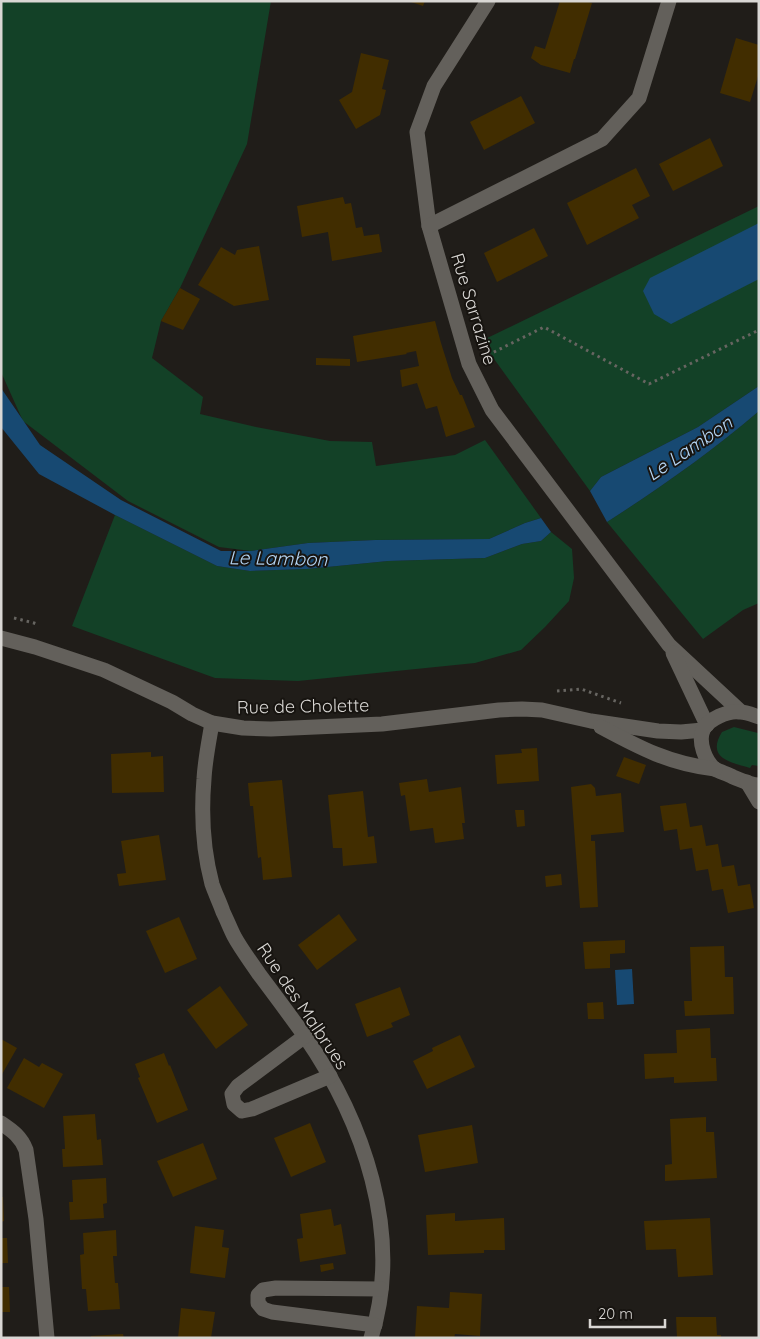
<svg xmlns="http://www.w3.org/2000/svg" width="760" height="1339" font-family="Quicksand,sans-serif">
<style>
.green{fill:#134127}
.water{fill:#174972}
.building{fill:#412d00}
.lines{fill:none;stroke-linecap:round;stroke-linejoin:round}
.path{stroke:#676561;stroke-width:3;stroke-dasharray:2.5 4;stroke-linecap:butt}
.street{stroke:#63605b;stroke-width:15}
.secondary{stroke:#63605b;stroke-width:15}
.labels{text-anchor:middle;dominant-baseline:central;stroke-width:4;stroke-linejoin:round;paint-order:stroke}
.street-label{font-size:18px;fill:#d9d7d4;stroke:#171410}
.water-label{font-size:19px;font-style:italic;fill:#b4d5f4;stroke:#171410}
</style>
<rect width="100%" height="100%" fill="#201d19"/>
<!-- green -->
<g class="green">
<path d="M1,1h270l-24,143 -67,144 -19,33 -9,37 51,39 -3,17 56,13 74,14 42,1 4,24 79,-11 30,-15 56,78 -16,5 -36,16 -114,1 -67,3 -57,8 -32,-4 -91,-46 -105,-80 -22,-49z"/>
<path d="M759,206v180l-61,41 -97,50 -11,14 -109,-150z"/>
<path d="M759,411v192l-16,7 -40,29 -96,-117c53,-34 104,-70 152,-111z"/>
<path d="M115,515l102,51 33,5 57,-2 81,-8 97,-3 37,-14 19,-3 10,-9 21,17 2,29 -5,23 -24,26 -24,23 -46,13 -177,18 -83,-3 -143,-52z"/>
<path d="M734,727l24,6 1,33 -7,-1 -2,3c-20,-6 -44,-10 -28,-36z"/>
</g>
<!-- water -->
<g class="water">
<path d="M759,223v56l-88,45 -17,-10 -11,-23 7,-13z"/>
<path d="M759,386v25c-48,41 -99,77 -152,111l-17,-31 11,-14 97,-50z"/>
<path d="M1,388l39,57 81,55 100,51h30l57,-8 67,-3 114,-1 36,-16 16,-5 10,14 -10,9 -19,3 -37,14 -97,3 -81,8 -57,2 -33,-5 -102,-51 -76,-41 -38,-47z"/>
<path d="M632,969l2,35 -17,1 -2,-35z"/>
</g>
<!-- building -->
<g class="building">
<path d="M408,1h17l-2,5z"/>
<path d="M560,1h25l7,2 -17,56h-1l-4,14 -29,-8 -10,-7 4,-12 10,3z"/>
<path d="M736,38l23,7v28l-9,29 -30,-9z"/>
<path d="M361,53l28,7 -7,29 4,1 -6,25 -24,14 -17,-29 13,-8z"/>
<path d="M521,96l14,27 -51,27 -14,-28z"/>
<path d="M710,138l13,28 -50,25 -14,-27z"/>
<path d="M636,168l14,28 -18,9 7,13 -52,27 -20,-42z"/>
<path d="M343,197l2,7 6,-1 5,25 6,-1 2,9 15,-2 3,18 -50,9 -4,-29 -26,5 -5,-31z"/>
<path d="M534,228l14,28 -51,26 -13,-29z"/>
<path d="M259,246l10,54 -35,6 -36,-21 23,-38 14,8 2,-5z"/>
<path d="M180,288l20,11 -17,31 -22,-9z"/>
<path d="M435,321l6,22 11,35 8,17h2l13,32 -29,10 -9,-31 -11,3 -9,-26 -15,4 -2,-17 19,-4 -3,-15 -10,2 1,1 -50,8 -4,-26z"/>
<path d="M316,358l34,1v7l-34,-1z"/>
<path d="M537,748l2,33 -42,3 -2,-29 27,-2 -1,-4z"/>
<path d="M151,752v5l12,-1 1,36 -52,1 -1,-39z"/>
<path d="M624,757l22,8 -7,19 -23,-8z"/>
<path d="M427,779l2,13 32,-5 4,36h-3l2,16 -29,4 -2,-15 -23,3 -5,-36 -4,1 -2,-13z"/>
<path d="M282,780l10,97 -29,3 -2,-23 -3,1 -5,-52h-3l-2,-23z"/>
<path d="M591,784l4,4 1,8 25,-3 3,39 -33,3v6h4l3,66 -18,1 -9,-121z"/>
<path d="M363,791l5,46 6,-1 3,27 -34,3 -1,-18h-9l-5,-53z"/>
<path d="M686,803l4,24 12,-2 4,21 12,-2 4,23 12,-2 4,21 12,-2 4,24 -26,5 -5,-24 -11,2 -4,-22 -12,2 -4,-23 -12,2 -3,-21 -13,2 -4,-25z"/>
<path d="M515,810h9l1,16 -8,1z"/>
<path d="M159,835l7,45 -47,6 -2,-12 9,-1 -5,-32z"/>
<path d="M561,874l1,11 -16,2 -1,-11z"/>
<path d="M339,914l18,26 -40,30 -19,-25z"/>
<path d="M179,917l18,42 -32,14 -19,-42z"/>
<path d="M625,940v13l-15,1v14l-25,1 -2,-27z"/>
<path d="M724,946l1,31h8l1,37 -49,2 -1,-15h8l-2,-54z"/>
<path d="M220,986l28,39 -32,24 -29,-39z"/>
<path d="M400,987l10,28 -19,8 2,4 -26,10 -12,-33z"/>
<path d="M603,1002l1,17h-16l-1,-16z"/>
<path d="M710,1028l1,30h5l1,23 -43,2v-6l-29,2 -1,-25 33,-1 -1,-23z"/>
<path d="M460,1035l15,32 -48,22 -14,-28 20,-10 -1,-3z"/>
<path d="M1,1039l16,9 -16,28z"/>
<path d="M164,1053l5,13 1,-1 18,45 -31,13 -19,-45 2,-1 -5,-13z"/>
<path d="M24,1058l15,9 3,-4 21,11 -19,34 -37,-20z"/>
<path d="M95,1114l2,26 4,-1 2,26 -40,2 -1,-18h3l-2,-33z"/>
<path d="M706,1117v15h8l3,46 -52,3v-16l7,-1 -2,-45z"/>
<path d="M310,1123l16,39 -35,15 -17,-39z"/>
<path d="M472,1125l6,38 -53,9 -7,-37z"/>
<path d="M203,1143l14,36 -44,18 -16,-36z"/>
<path d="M106,1178l1,25 -4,1 1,14 -34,2 -1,-18h4l-1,-22z"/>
<path d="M1,1197h2l1,24 -3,1z"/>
<path d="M331,1209l3,17 7,-2 5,30 -46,8 -3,-23 6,-1 -3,-24z"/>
<path d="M455,1213v8l49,-3 1,32h-21v3l-56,2 -2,-40z"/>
<path d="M710,1218l3,57 -35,2 -2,-28 -30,1 -2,-29z"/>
<path d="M195,1226l29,4 -2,17 7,1 -4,30 -35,-5z"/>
<path d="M116,1230l1,26h-4l1,14 1,13h3l2,26 -32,2 -2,-22h-4l-2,-34 4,-1 -1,-21z"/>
<path d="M1,1238h6l1,25h-7z"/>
<path d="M333,1263l1,6 -13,3 -1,-7z"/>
<path d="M1,1287h8l1,25h-9z"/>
<path d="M450,1292l32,2 -2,42 -25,-2 -1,4 -39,-1 2,-31 32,2z"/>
<path d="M181,1308l34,4 -4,26h-33z"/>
<path d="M676,1317h40l1,18h4v3h-44z"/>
<path d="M123,1334l1,4h-33v-2z"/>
</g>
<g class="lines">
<!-- path -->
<g class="path">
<path d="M488,355l56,-28 105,57 110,-54"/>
<path d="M14,618l20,5 5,2"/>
<path d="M557,691l24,-2 40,14"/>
</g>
<!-- street -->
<g class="street">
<path d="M488,1l-54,85 -17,46 12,94 40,138 23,46 177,235 71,66"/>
<path d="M429,226l173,-87 37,-41 30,-97"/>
<path d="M673,653l34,72"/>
<path d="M212,723c-3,18 -7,37 -8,56 -3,35 -1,71 8,105 3,9 8,19 11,28 4,8 7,16 11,24 7,13 17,26 25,38 15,20 30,40 45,61 59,85 100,199 67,303"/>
<path d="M305,1036l-67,50 -6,8 2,10 8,7 10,-2 78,-33"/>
<path d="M1,1123c12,8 20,14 25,27l10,69 11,119"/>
<path d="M375,1325l-103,-13 -9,-3 -5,-6v-8l5,-5 13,-2 105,1"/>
</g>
<!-- secondary -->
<g class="secondary">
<path d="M1,638l34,9 69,23 68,32 20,12 20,9 31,5 28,1 111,-5 117,-14 23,-1 20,1 49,11 67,10 23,1 22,-2"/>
<path d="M759,717c-6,-2 -13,-5 -19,-5 -11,-2 -32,7 -37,18 -5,12 2,31 12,39 5,3 13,5 18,8 8,3 17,8 26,8"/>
<path d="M601,727c39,21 69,37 114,42"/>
<path d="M747,782l12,20"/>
</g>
</g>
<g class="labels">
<!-- street labels -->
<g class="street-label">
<text transform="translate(474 309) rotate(73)">Rue Sarrazine</text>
<text transform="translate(303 706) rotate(-1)">Rue de Cholette</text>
<text transform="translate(303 1006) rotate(56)">Rue des Malbrues</text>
</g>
<!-- water labels -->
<g class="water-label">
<text transform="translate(689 448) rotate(-34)">Le Lambon</text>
<text transform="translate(278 558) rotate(1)">Le Lambon</text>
</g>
</g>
<!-- border -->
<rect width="760" height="1339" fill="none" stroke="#d9d7d4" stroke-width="5"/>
<!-- scale -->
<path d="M590 1319v8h75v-8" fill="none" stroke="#d9d7d4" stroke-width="2.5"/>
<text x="598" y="1319" font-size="15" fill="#d9d7d4" stroke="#171410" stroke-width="4" paint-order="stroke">20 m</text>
</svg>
